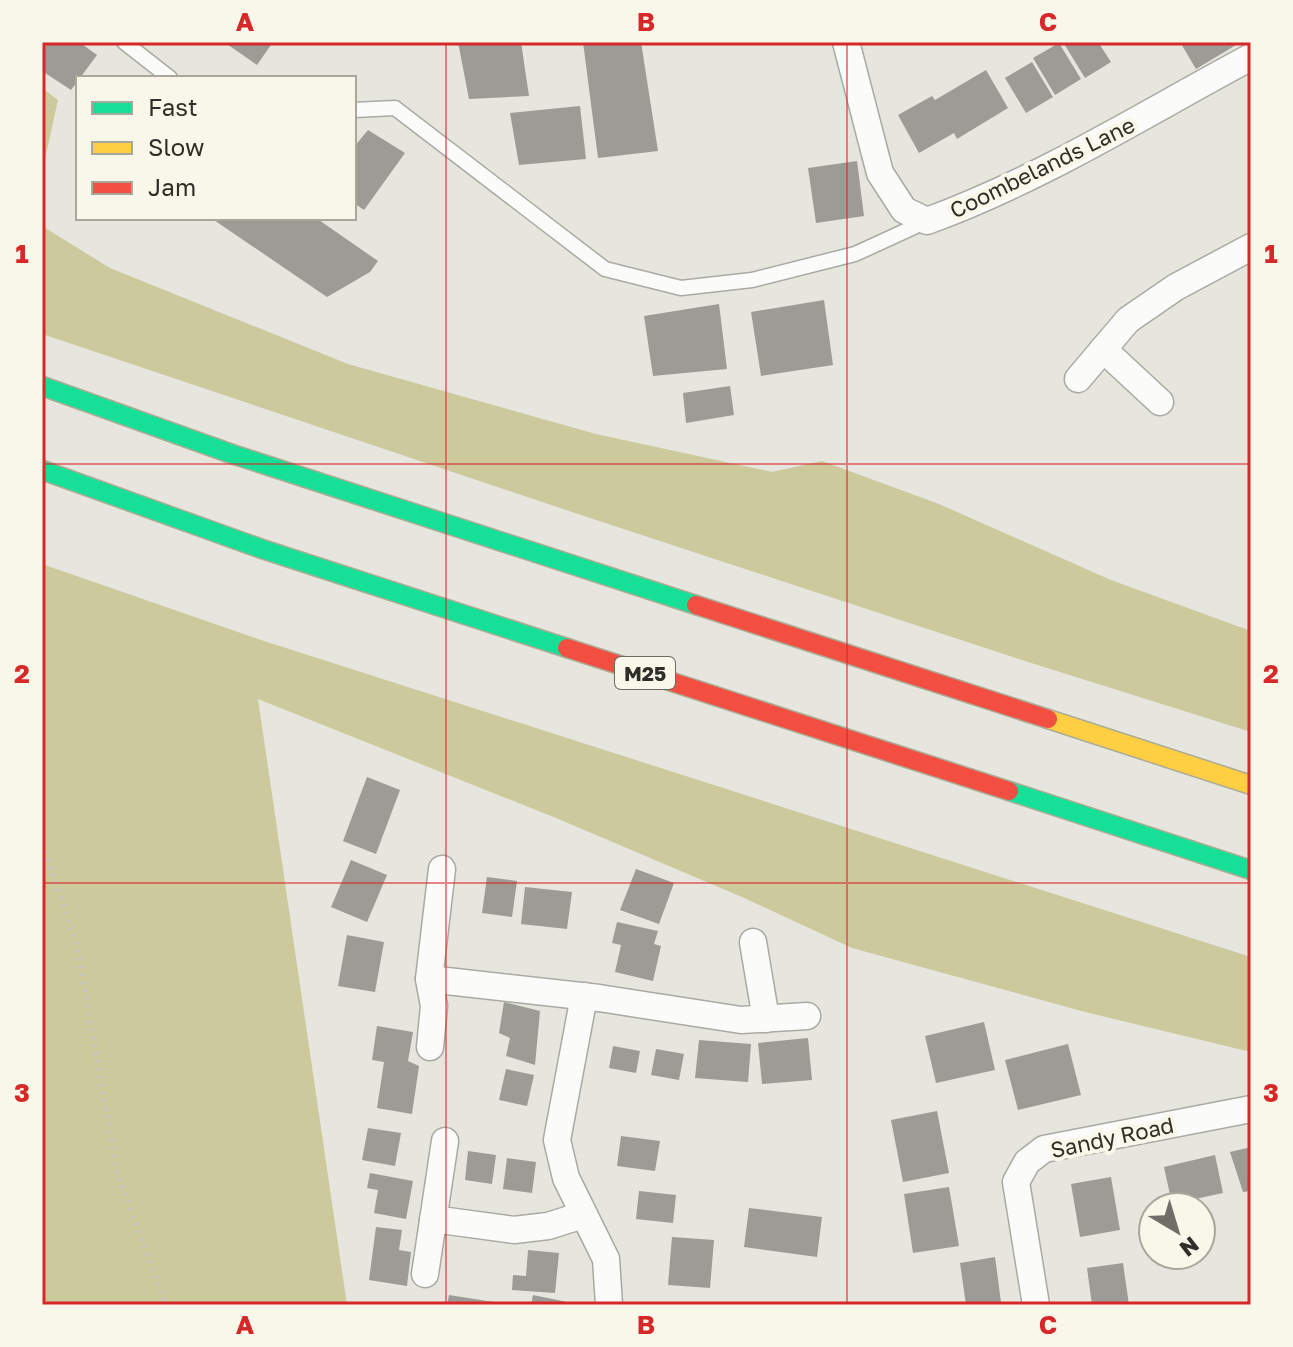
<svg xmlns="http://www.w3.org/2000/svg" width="1293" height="1347" font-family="'Golos Text',sans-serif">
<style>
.forest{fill:#ccc99d}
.building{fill:#9c9b95}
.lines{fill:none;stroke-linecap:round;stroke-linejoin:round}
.lane-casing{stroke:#aaaaa4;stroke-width:17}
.street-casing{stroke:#aaaaa4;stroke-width:29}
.fast-casing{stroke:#acab95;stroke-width:21}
.slow-casing{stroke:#acab95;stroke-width:21}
.jam-casing{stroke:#acab95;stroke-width:21}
.path{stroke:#c7c7c4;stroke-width:5;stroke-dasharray:2 6;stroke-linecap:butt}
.lane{stroke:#fbfbfa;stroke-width:14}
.street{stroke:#fbfbfa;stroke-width:26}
.fast{stroke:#16e098;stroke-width:18}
.slow{stroke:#ffcf43;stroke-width:18}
.jam{stroke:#f24e42;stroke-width:18}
.grid{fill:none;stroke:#d62828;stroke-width:2;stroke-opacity:0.55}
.labels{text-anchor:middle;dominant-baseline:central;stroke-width:8;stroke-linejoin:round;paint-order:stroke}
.shield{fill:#f8f7e9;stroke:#6b6b63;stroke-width:2}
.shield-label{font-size:20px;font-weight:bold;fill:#2f2f29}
.street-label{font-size:22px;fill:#2f2f29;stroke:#f8f7e9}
.neatline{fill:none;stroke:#d62828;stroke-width:3}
.grid-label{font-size:26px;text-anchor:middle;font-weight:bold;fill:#d62828}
</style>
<rect width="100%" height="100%" fill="#e6e6de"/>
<!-- forest -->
<g class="forest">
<path d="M42,88l16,12 -16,73z"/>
<path d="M42,226l68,42 238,96 248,70 176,38 50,-11 117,43 172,76 140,51v101l-223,-70 -447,-147 -539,-181z"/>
<path d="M42,564l219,76 990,317v95l-166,-40 -233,-64 -110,-51 -186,-79 -298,-119 89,606h-305z"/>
</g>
<!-- building -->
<g class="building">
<path d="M42,42h37l18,13 -26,35 -29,-19z"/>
<path d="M224,42h49l-16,23z"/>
<path d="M458,42h63l8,54 -60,3z"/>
<path d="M583,42h58l17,109 -60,7z"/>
<path d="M1063,42h35l13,20 -26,16z"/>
<path d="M1180,42h55l1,3 -40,24z"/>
<path d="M1059,43l22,36 -26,16 -22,-37z"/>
<path d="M1032,62l21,35 -27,16 -21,-35z"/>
<path d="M986,70l22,38 -51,31 -3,-6 -35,20 -21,-38 34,-19 3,4z"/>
<path d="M580,106l6,53 -67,6 -9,-52z"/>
<path d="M368,130l37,23 -41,57 -10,-7v-56z"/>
<path d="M857,161l7,55 -48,7 -8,-55z"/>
<path d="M211,218h105l62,43 -8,11 -43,25z"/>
<path d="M824,300l9,65 -72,11 -10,-64z"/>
<path d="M719,304l8,65 -74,7 -9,-60z"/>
<path d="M730,386l4,29 -48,8 -3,-30z"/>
<path d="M367,777l33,13 -24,64 -33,-13z"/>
<path d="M351,860l36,15 -20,47 -36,-15z"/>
<path d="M636,869l38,14 -15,41 -39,-14z"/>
<path d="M487,877l30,4 -5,36 -30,-4z"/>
<path d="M525,887l47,5 -5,37 -46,-5z"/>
<path d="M617,922l41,9 -4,13 7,2 -8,35 -38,-9 6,-27 -9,-2z"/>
<path d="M347,935l37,7 -9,50 -37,-6z"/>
<path d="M504,1002l36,9 -5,54 -29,-9 4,-18 -11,-5z"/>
<path d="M984,1022l11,48 -59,13 -11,-47z"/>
<path d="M377,1026l36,6 -5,29 11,5 -7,48 -35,-6 7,-46 -12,-2z"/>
<path d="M808,1038l4,42 -50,4 -4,-41z"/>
<path d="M699,1040l52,4 -3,38 -53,-4z"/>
<path d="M1068,1044l13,51 -63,15 -13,-50z"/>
<path d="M613,1046l27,5 -4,22 -27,-5z"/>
<path d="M656,1049l28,5 -5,26 -28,-5z"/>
<path d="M506,1069l28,6 -7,31 -28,-6z"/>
<path d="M937,1111l12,62 -46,9 -12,-62z"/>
<path d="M368,1128l33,5 -6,33 -33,-6z"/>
<path d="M621,1136l39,5 -5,30 -38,-5z"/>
<path d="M1251,1147v44l-8,1 -13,-40z"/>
<path d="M468,1151l28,4 -4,29 -27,-4z"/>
<path d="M1215,1155l8,38 -51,11 -8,-37z"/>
<path d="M507,1158l29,4 -4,31 -29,-4z"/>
<path d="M370,1173l43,8 -7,38 -32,-6 4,-23 -11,-2z"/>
<path d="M1111,1177l9,53 -40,7 -9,-53z"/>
<path d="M949,1187l10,59 -46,7 -9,-59z"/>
<path d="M639,1191l37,4 -3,28 -37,-4z"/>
<path d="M749,1208l73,9 -5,40 -73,-10z"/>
<path d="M376,1227l26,3 -3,20 12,2 -4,34 -38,-6z"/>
<path d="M672,1237l42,3 -4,48 -42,-3z"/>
<path d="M528,1250l31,3 -4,40 -43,-3 1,-15 13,1z"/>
<path d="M995,1257l6,45 -35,3 -6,-42z"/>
<path d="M1123,1263l6,42h-37l-5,-37z"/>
<path d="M449,1295l51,8 -1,2h-52z"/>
<path d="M533,1295l34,7v3h-36z"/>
</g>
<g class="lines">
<defs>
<g id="lane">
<path d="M124,42l46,36"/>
<path d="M354,110l41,-2 210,161 76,19 71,-8 103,-26 72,-33"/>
</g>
<g id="street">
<path d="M846,42l34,131 24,37 23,11c115,-42 217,-107 324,-164"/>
<path d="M1103,349l57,53"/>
<path d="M1078,379l50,-59 48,-33 75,-40"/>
<path d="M753,942l13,77"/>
<path d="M429,979l170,19 142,22 66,-4"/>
<path d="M584,996l-27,144 9,38 40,81 3,46"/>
<path d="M430,1047l4,-41 -5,-27 13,-110"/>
<path d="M433,1219l81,11 34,-4 35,-11"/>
<path d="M425,1274l20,-133"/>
<path d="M1036,1305l-20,-123 11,-20 17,-13 207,-40"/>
</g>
<g id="fast">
<path d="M42,386l190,68 464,151"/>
<path d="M42,470l220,79 305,99"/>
<path d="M1009,791l242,79"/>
</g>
<path id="slow" d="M1048,719l203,66"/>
<g id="jam">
<path d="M696,605l352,114"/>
<path d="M567,648l442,143"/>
</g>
</defs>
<!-- lane casing -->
<use href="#lane" class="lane-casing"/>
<!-- street casing -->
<use href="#street" class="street-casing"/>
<!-- fast casing -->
<use href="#fast" class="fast-casing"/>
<!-- slow casing -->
<use href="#slow" class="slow-casing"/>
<!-- jam casing -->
<use href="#jam" class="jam-casing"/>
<!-- path -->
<path class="path" d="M42,844l35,101 40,227 49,133"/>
<!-- lane -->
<use href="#lane" class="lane"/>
<!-- street -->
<use href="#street" class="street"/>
<!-- fast -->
<use href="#fast" class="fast"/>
<!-- slow -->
<use href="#slow" class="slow"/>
<!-- jam -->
<use href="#jam" class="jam"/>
</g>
<!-- grid -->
<path class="grid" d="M446,42v1263M847,42v1263M42,464h1209M42,883h1209"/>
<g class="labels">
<!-- shield labels -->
<rect class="shield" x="615" y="657" width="60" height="32" rx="6"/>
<g class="shield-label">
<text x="645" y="673">M25</text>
</g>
<!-- street labels -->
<g class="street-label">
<text transform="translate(1042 167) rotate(-26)">Coombelands Lane</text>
<text transform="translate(1112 1137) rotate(-12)">Sandy Road</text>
</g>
</g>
<!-- border -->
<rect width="1293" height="1347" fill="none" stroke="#f8f7e9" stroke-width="88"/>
<!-- legend -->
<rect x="76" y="76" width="280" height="144" fill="#f8f7e9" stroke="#a8a79c" stroke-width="2"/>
<rect x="92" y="102" width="40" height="12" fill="#16e098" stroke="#a8a79c" stroke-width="2"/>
<text x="148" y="116" font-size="24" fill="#2f2f29">Fast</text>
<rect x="92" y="142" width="40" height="12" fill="#ffcf43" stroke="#a8a79c" stroke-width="2"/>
<text x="148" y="156" font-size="24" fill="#2f2f29">Slow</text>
<rect x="92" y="182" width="40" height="12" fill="#f24e42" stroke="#a8a79c" stroke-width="2"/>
<text x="148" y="196" font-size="24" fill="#2f2f29">Jam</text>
<!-- north arrow -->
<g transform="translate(1177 1231) rotate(142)"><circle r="38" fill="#f8f7e9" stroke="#a8a79c" stroke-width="2"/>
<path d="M0-6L14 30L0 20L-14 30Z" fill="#6f6f68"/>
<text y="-12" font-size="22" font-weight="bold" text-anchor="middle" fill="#2f2f29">N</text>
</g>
<rect x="44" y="44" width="1205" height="1259" class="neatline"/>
<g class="grid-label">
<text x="245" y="31">A</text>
<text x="646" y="31">B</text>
<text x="1048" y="31">C</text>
<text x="22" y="263">1</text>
<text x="1271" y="263">1</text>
<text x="22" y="683">2</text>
<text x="1271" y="683">2</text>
<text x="22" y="1102">3</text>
<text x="1271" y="1102">3</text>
<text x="245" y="1334">A</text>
<text x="646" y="1334">B</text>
<text x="1048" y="1334">C</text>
</g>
</svg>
